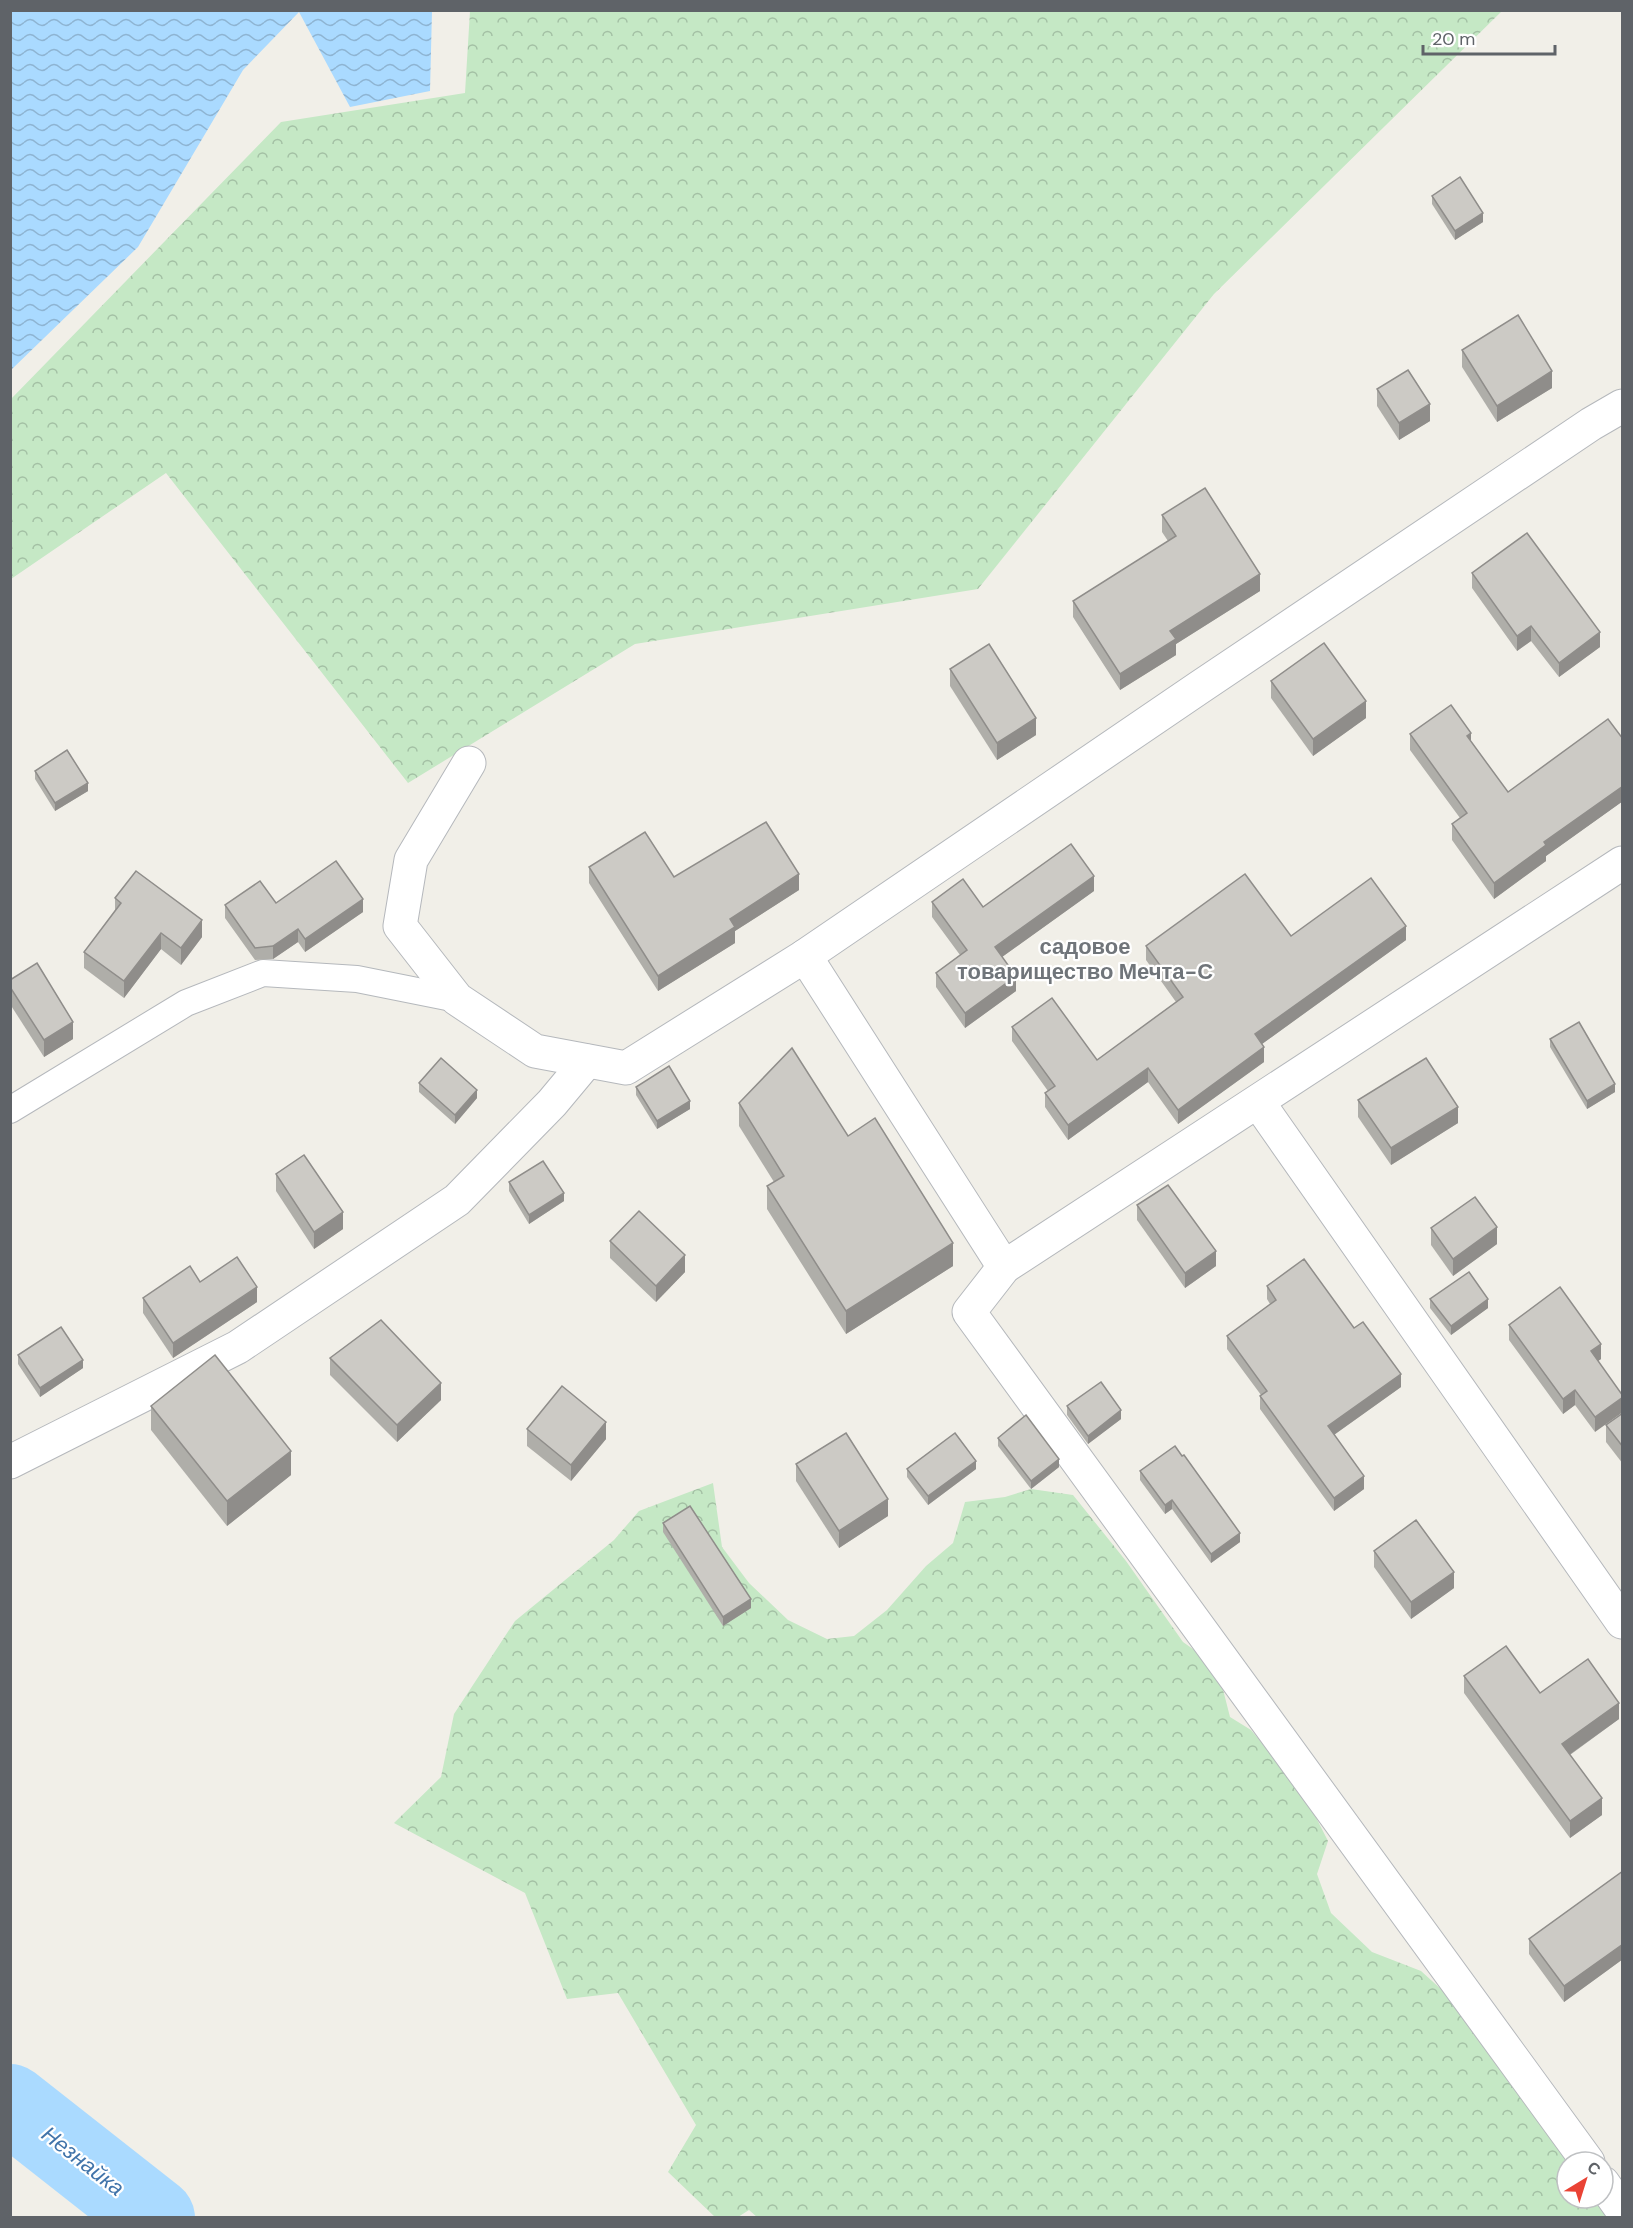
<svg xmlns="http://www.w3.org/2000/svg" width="1633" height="2228" font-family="'DM Sans',sans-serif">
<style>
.forest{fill:url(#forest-crowns)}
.water{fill:url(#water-waves)}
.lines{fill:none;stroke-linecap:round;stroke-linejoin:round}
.river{stroke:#aadaff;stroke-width:80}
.service-casing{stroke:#b5b8bc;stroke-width:28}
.minor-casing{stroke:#b5b8bc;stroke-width:35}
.service{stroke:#fff;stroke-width:26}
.minor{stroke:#fff;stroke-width:33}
.wall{fill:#afaea9}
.shaded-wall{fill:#8f8d8a}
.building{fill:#cccac5;stroke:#8f8d8a;stroke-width:1.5}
.labels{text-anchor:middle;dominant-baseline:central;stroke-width:4.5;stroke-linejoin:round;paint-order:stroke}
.neighbourhood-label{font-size:22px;font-weight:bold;fill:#70757a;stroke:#fff}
.water-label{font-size:22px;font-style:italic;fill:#4174aa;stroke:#fff}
</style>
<defs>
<pattern id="forest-crowns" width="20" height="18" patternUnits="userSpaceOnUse" patternTransform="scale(1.5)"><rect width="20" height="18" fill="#c5e8c5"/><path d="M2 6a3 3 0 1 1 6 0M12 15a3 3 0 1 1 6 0" fill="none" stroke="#a3c0a4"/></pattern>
<pattern id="water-waves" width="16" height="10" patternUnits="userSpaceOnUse" patternTransform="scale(1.5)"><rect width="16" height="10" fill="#aadaff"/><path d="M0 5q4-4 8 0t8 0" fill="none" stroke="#8eb4d2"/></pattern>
</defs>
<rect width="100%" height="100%" fill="#f1efe8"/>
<!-- forest -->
<g class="forest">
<path d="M470,11h1032l-288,283 -236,295 -343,55 -227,139 -242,-310 -155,106v-180l270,-277 184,-29z"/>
<path d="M713,1483l9,64 27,36 39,37 39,19 27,-3 33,-26 39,-44 27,-23 12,-41 40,-5 26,-8 42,6 53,66 57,81 34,24 13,51 21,13 52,62 25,49 -11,33 14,39 41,39 49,19 53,48 108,143h-15v36h36l19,19 -864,1 -9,-8 -11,7h-23l-47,-45 28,-47 -78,-132 -51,6 -42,-106 -131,-70 47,-46 13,-63 61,-93 99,-81 25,-29z"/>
</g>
<!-- water -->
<path class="water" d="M11,10l421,1 -2,80 -80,16 -51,-95 -56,58 -105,177 -127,123z"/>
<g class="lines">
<!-- river -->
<path class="river" d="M10,2104l145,114"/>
<defs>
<path id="service" d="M10,1110l176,-107 77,-30 94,6 100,20"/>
<g id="minor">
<path d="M469,763l-58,97 -11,66 57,73 78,52 91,17 179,-112 395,-269 391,-263 31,-18"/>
<path d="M805,956l199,311"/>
<path d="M1258,1102l364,520"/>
<path d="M10,1462l228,-115 219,-147 95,-97 35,-42"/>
<path d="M1588,2162l-619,-850 35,-45 618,-404"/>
<path d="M1603,2183l19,27"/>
</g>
</defs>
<!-- service casing -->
<use href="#service" class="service-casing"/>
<!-- minor casing -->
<use href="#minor" class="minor-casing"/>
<!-- service -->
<use href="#service" class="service"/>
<!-- minor -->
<use href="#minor" class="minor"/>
</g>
<!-- wall -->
<g class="wall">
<path d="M1432,196l51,26 -28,18 -23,-36z"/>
<path d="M1462,350l90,38 -55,34 -35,-55z"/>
<path d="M1377,389l53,32 -31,19 -22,-34z"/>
<path d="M1162,515l98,76 -84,53v11l-56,35 -47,-73v-16l95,-60 -6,-9z"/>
<path d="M1472,573l128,74 -41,30 -28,-36 -14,10 -45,-63z"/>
<path d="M950,669l86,66 -39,25 -47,-74z"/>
<path d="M1271,681l95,37 -53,38 -42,-58z"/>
<path d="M1410,734l61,8 37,50 115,-53v62l-77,55v5l-52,38 -42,-59v-16l8,-6 -50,-68z"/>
<path d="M35,771l53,20 -33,20 -20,-32z"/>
<path d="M589,867l85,10 125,13 -64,41v12l-77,48 -69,-108z"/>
<path d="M1094,891l-92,66 14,34 -51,37 -29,-41v-14l24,-18 -28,-38v-15l51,5z"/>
<path d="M115,898l87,39 -21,28 -20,-16 -37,49 -40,-30v-16l31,-40z"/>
<path d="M276,903l87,9 -58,40 -7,-10 -25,17 -18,1 -30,-42v-13z"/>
<path d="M1291,936l115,4 -144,104 2,18 -86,62 -30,-42 -80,58 -23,-33v-14l3,-2 -36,-50v-14l85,33 79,-58 -30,-42v-14z"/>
<path d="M10,980l63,59 -29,18 -34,-53z"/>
<path d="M1550,1039l65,53 -28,17 -37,-62z"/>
<path d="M419,1083l58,15 -22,26 -36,-32z"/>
<path d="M636,1087l54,22 -33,20 -21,-34z"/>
<path d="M1358,1100l100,23 -67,42 -33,-48z"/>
<path d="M739,1103l109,33 105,130 -107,68 -79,-125v-23l7,-4 -35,-56z"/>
<path d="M276,1174l67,55 -29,20 -38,-58z"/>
<path d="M509,1182l55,19 -35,23 -20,-33z"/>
<path d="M1137,1205l79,61 -31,22 -48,-68z"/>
<path d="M1431,1228l66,16 -44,32 -22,-31z"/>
<path d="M610,1241l75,31 -29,30 -46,-44z"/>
<path d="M200,1282l57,20 -84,56 -30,-45v-15z"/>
<path d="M1267,1286l87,42 47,59 -67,48 30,54 -30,22 -74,-102v-13l1,-1 -34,-46v-13l43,-32 -3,-5z"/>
<path d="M1430,1299l58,9 -37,27 -21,-27z"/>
<path d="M1509,1325l92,34 -3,2 -3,71 -20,-27 -12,9 -54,-74z"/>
<path d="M18,1355l65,13 -43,29 -22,-33z"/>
<path d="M330,1358l111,42 -44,42 -67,-67z"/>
<path d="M151,1406l140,69 -64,51 -76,-96z"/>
<path d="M1067,1406l54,13 -33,25 -21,-29z"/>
<path d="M1623,1413v51l-17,-22v-17z"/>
<path d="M527,1429l79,10 -35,42 -44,-35z"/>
<path d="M998,1438l61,29 -28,22 -33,-43z"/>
<path d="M1182,1456l58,86 -29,21 -39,-54 -7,5 -25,-34v-9z"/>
<path d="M796,1464l92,52 -49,32 -43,-67z"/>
<path d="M907,1469h69l-48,36 -21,-28z"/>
<path d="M663,1523l88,85 -28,18 -60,-94z"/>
<path d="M1374,1551l80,37 -43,31 -37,-52z"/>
<path d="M1464,1676l76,17 79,26 -49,36 32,60 -32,23 -106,-145z"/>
<path d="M1623,1871v88l-59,43 -35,-48v-15z"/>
</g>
<!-- shaded-wall -->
<g class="shaded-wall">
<path d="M1483,213v9l-28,18v-9z"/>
<path d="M1552,371v17l-55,34v-16z"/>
<path d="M1430,404v17l-31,19v-17z"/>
<path d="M1260,574v17l-84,53v11l-56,35v-16l50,-43z"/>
<path d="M1531,626v15l-14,10v-15z"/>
<path d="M1600,632v15l-41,30v-14z"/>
<path d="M1366,701v17l-53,38v-17z"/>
<path d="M1036,718v17l-39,25v-17z"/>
<path d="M1471,733v16l-4,-13z"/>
<path d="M88,783v8l-33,20v-8z"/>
<path d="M1623,786v15l-77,55v5l-52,38v-16l50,-41z"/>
<path d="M799,874v16l-64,41v12l-77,48v-15l72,-57z"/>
<path d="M1094,876v15l-99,71v-15z"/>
<path d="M363,899v13l-58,40v-13z"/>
<path d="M202,920v17l-21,28v-17z"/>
<path d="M1406,926v14l-151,109v-15z"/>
<path d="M298,929v13l-25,17v-13z"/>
<path d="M161,933v16l-37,49v-17z"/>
<path d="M1016,976v15l-51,37v-15z"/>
<path d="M73,1022v17l-29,18v-17z"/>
<path d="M1264,1047v15l-86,62v-14z"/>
<path d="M1148,1068v14l-80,58v-15z"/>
<path d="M1615,1084v8l-28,17v-8z"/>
<path d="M477,1090v8l-22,26v-9z"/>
<path d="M690,1101v8l-33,20v-8z"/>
<path d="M1458,1107v16l-67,42v-17z"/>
<path d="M564,1193v8l-35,23v-9z"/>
<path d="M343,1212v17l-29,20v-17z"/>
<path d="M1497,1227v17l-44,32v-17z"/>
<path d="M953,1243v23l-107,68v-23z"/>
<path d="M1216,1251v15l-31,22v-15z"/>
<path d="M685,1255v17l-29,30v-16z"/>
<path d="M257,1287v15l-84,56v-15z"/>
<path d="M1488,1299v9l-37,27v-9z"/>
<path d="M1601,1344v15l-10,7v-15z"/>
<path d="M83,1360v8l-43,29v-9z"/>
<path d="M1401,1374v13l-73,52v-13z"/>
<path d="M441,1383v17l-44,42v-17z"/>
<path d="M1575,1390v15l-12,9v-15z"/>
<path d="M1623,1397v15l-28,20v-15z"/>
<path d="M1121,1410v9l-33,25v-8z"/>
<path d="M606,1422v17l-35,42v-16z"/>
<path d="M291,1451v24l-64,51v-25z"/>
<path d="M1059,1459v8l-28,22v-8z"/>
<path d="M976,1461v8l-48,36v-9z"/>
<path d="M1364,1476v13l-30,22v-13z"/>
<path d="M888,1499v17l-49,32v-17z"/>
<path d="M1172,1500v9l-7,5v-9z"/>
<path d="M1240,1533v9l-29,21v-9z"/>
<path d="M1454,1572v16l-43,31v-17z"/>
<path d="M751,1599v9l-28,18v-9z"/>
<path d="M1619,1703v16l-57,41v-16z"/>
<path d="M1602,1798v17l-32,23v-17z"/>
<path d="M1623,1944v15l-59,43v-16z"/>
</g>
<!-- building -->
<g class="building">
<path d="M1460,177l23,36 -28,18 -23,-35z"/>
<path d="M1518,315l34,56 -55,35 -35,-56z"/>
<path d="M1408,370l22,34 -31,19 -22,-34z"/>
<path d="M1205,488l55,86 -90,57 6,8 -56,35 -47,-73 103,-65 -14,-21z"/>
<path d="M1527,533l73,99 -41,31 -28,-37 -14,10 -45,-63z"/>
<path d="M1324,643l42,58 -53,38 -42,-58z"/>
<path d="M989,644l47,74 -39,25 -47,-74z"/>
<path d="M1451,705l20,28 -4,3 41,56 100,-73 15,20v47l-79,56 2,3 -52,38 -42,-59 15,-11 -57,-79z"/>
<path d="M67,750l21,33 -33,20 -20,-32z"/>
<path d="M766,822l33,52 -69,45 5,8 -77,49 -69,-109 56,-35 29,45z"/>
<path d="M1071,844l23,32 -99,71 21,29 -51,37 -29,-40 31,-23 -35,-48 31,-23 20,28z"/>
<path d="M336,861l27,38 -58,40 -7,-10 -25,17 -18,2 -30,-43 35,-24 16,22z"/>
<path d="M136,871l66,49 -21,28 -20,-15 -37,48 -40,-29 37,-49 -6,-5z"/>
<path d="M1245,874l46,62 80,-58 35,48 -151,108 9,13 -86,63 -30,-42 -80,57 -23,-32 10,-7 -43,-59 40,-29 45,62 86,-63 -37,-51z"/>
<path d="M37,963l36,59 -29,18 -34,-53v-7z"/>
<path d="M1579,1022l36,62 -28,17 -37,-62z"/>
<path d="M792,1048l56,88 27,-18 78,125 -107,68 -79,-125 17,-10 -45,-73z"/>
<path d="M441,1058l36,32 -22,25 -36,-32z"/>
<path d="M1426,1058l32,49 -67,41 -33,-48z"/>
<path d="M669,1066l21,35 -33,20 -21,-34z"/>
<path d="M304,1155l39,57 -29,20 -38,-58z"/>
<path d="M543,1161l21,32 -35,22 -20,-33z"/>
<path d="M1168,1185l48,66 -31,22 -48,-68z"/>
<path d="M1475,1197l22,30 -44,32 -22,-31z"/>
<path d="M639,1211l46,44 -29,31 -46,-45z"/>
<path d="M237,1257l20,30 -84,56 -30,-45 47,-32 10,16z"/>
<path d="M1304,1259l50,69 9,-6 38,52 -73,52 36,50 -30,22 -74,-102 7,-5 -40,-55 49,-36 -9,-14z"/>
<path d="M1469,1272l19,27 -37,27 -21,-27z"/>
<path d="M1560,1287l41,57 -10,7 32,45v1l-28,20 -20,-27 -12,9 -54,-74z"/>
<path d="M381,1320l60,63 -44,42 -67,-67z"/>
<path d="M61,1327l22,33 -43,28 -22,-33z"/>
<path d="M215,1355l76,96 -64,50 -76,-95z"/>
<path d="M1101,1382l20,28 -33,26 -21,-30z"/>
<path d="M562,1386l44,36 -35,43 -44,-36z"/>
<path d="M1623,1413v34l-17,-22z"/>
<path d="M1026,1415l33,44 -28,22 -33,-43z"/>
<path d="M846,1433l42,66 -49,32 -43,-67z"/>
<path d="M955,1433l21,28 -48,35 -21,-27z"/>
<path d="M1175,1446l7,10 2,-1 56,78 -29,21 -39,-54 -7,5 -25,-34z"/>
<path d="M690,1506l61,93 -28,18 -60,-94z"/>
<path d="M1416,1520l38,52 -43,30 -37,-51z"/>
<path d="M1506,1646l34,47 48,-34 31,44 -57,41 40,54 -32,23 -106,-145z"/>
<path d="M1623,1871v73l-59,42 -35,-47z"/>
</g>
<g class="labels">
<!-- neighbourhood labels -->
<g class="neighbourhood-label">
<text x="1085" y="946">садовое<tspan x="1085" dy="25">товарищество Мечта-С</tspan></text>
</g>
<!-- water labels -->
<g class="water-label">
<text transform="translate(83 2161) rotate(38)">Незнайка</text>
</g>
</g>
<!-- border -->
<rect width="1633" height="2228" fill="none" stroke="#5f6368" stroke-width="24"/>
<!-- north arrow -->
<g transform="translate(1585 2180) rotate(38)"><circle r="28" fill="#ffffff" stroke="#bfc1c3" stroke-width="1.5"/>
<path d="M0-4.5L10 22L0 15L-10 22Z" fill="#ea4335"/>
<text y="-9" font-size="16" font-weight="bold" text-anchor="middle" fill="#5f6368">С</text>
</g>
<!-- scale -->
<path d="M1423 45v9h132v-9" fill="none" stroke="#5f6368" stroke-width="3"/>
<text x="1432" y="45" font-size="18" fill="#5f6368" stroke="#ffffff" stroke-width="4.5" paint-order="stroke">20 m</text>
</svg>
